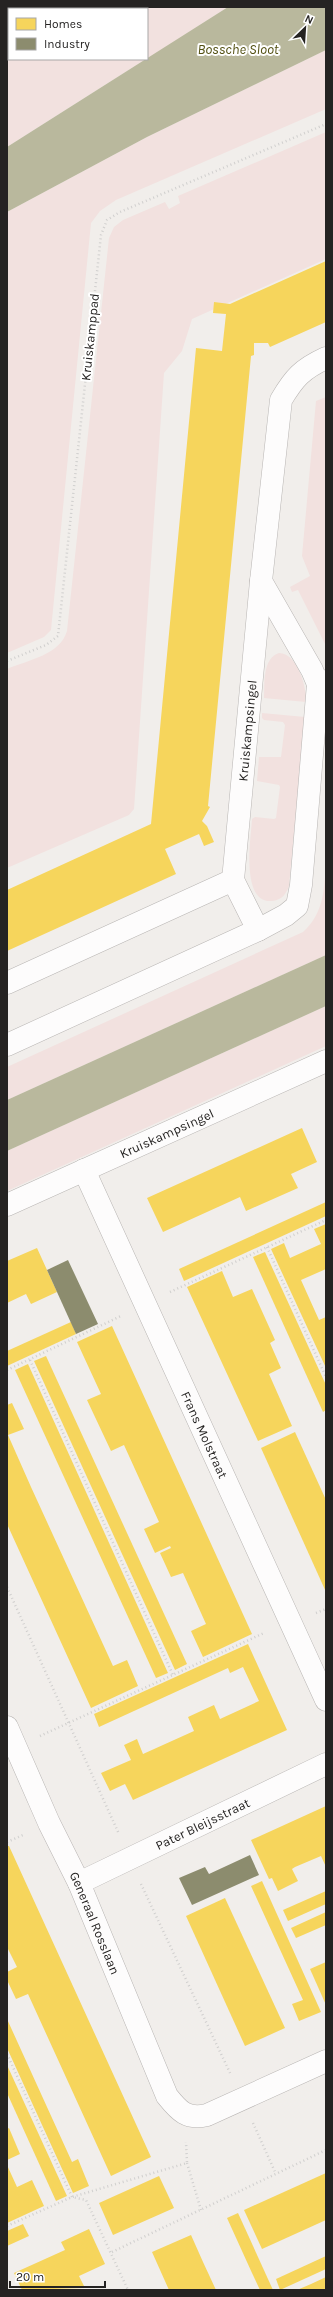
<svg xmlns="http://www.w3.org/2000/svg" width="333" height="2297" font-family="Karla,sans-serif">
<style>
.green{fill:#f2e1df}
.water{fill:#b9b89d}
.homes{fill:#f6d55c}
.industry{fill:#8c8c6e}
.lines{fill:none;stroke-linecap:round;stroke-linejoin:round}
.minor-casing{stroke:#b8b5b3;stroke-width:23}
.path{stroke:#d0cfce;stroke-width:2.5;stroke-dasharray:1 3;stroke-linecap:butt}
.minor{stroke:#fdfcfc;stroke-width:22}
.labels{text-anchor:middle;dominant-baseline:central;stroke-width:4;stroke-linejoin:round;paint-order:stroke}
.street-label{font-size:13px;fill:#252322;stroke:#fff}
.water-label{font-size:14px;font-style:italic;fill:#535012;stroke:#fff}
</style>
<rect width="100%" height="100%" fill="#f1eeeb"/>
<!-- green -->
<g class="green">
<path d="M7,7h221l-81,52v-50h-138v50h137l-139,88z"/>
<path d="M326,50v59l-210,91 -16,11 -9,12 -40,407 -7,7 -37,16v-441l140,-75z"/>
<path d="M326,132v127l-134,60 -10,32 -18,22 -30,436 -5,6 -122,53v-199c21,-9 53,-14 60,-38l42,-393 5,-11 9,-7 42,-18 4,7 11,-6 -2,-7z"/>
<path d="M326,397v249l-28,-56 -6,2 -2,-5 20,-11 -8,-20 14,-155z"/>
<path d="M279,653c18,0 28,34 27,49l-42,-4c1,-15 -2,-39 15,-45z"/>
<path d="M262,713l43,4 -16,169c-3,8 -7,14 -17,15 -32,3 -21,-64 -20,-82l3,-2 19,2 2,-1 4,-31 -1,-2 -22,-4 2,-24h22l4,-32 -2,-3 -19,-2 -2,-2z"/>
<path d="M326,864v91l-319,145v-33l296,-135c21,-19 21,-42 23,-68z"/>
<path d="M326,1006v40l-319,145v-40z"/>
</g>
<!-- water -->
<g class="water">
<path d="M228,7h98v43l-179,87 -140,75v-65z"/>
<path d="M326,955v51l-319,145v-51z"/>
</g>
<!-- homes -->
<g class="homes">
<path d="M326,261v61l-56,25 -2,-4h-14v12l-3,1 -43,450 2,1 -8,14 5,5 7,16 -10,4 -5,-12 -34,15 11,25 -169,77v-61l144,-66 45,-476 26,3 4,-37 -13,-1 1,-11 16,2z"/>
<path d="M302,1128l15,34 -26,12 7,14 -52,23 -6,-14 -77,35 -16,-34z"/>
<path d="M326,1202v14l-142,65 -5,-12z"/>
<path d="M326,1224v45l-25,11 18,40 7,-3v51l-55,-119 13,-6 6,15 31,-14 -7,-15z"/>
<path d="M37,1248l20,44 -26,12 -5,-10 -19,9v-42z"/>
<path d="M265,1252l61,133v25l-3,2 -70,-155z"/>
<path d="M222,1271l11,26 19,-8 23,51 -5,3 11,25 -12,6 23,52 -34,15 -71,-154z"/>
<path d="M71,1322l5,12 -69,32v-15z"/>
<path d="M112,1326l140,308 -49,23 -12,-26 15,-7 -23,-51 -12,4 -11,-24 11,-5 -1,-2 -15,7 -11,-24 15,-7 -35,-77 -13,6 -24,-51 14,-6 -24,-52z"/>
<path d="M46,1356l141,308 -12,6 -141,-309z"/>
<path d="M28,1364l140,309 -12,5 -141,-308z"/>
<path d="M12,1403l12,26 -16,6 23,52 82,179 14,-6 11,26 -47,22 -84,-184v-119z"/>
<path d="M295,1432l31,68v92l-65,-144z"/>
<path d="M248,1644l39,86 -154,70 -8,-16 -15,7 -9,-18 30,-13 -7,-15 13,-6 6,15 51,-23 -6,-14 26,-12 6,14 39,-18 -16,-34 -13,6 -2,-5 -129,59 -5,-13z"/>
<path d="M326,1806v61l-5,-11 -26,11 -3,2 6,12 -20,10 -6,-13 -3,1 -18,-39z"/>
<path d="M7,1846h2l142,311 -40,19 -83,-182 -12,5 -9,-19v-8l10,-5 -10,-20z"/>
<path d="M262,1881l59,131 -22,9 -7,-17 11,-4 -52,-114z"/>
<path d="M326,1891v13l-38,17 -5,-11z"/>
<path d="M225,1898l60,130 -40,18 -59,-130z"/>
<path d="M326,1912v13l-30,13 -5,-10z"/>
<path d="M326,1962v43l-16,-36z"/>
<path d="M7,2019l65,143 6,-3 11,27 -16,7 -66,-145z"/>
<path d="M7,2065l60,131 -11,5 -49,-108z"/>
<path d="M9,2128l11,26 -13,6v-31z"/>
<path d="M7,2165l10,22 15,-7 12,26 -37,17z"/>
<path d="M326,2173v47l-64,29 -18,-39z"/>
<path d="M159,2176l15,32 -61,27 -14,-32z"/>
<path d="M238,2213l35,77h-13l-8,-17 -25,-55z"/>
<path d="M23,2224l6,12 -22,10v-15z"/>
<path d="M89,2229l16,35 -26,12 6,12 -63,2 -8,-17 51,-23 -4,-8z"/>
<path d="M191,2235l12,27 13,28h-47l-17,-38z"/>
<path d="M326,2256v13l-46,21 -4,-11z"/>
<path d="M326,2277l-1,13h-28l14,-6z"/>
</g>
<!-- industry -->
<g class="industry">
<path d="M68,1260l30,64 -22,10 -29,-64z"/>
<path d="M250,1855l9,20 -67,30 -13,-27 26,-11 4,7z"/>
</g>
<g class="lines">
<defs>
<g id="minor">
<path d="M318,684l-6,-14 -51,-89 20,-181c13,-22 21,-31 45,-42"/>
<path id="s1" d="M258,930l-25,-50 28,-299"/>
<path d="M7,983l226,-103"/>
<path d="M7,1045l251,-115 28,-15 11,-9 4,-21 17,-201 8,-3"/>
<path id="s2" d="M84,1170l242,530"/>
<path id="s3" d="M7,1205l319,-144"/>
<path id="s4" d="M7,1727l42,96 30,60 88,213c12,15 20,24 40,19l119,-54"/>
<path id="s5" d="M79,1883l247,-119"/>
</g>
</defs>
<!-- minor casing -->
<use href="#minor" class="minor-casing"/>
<!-- path -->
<g class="path">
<path d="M7,661l39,-16 12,-9 43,-401 6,-15 13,-8 206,-88"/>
<path d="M267,1247l59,130"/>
<path d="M170,1292l156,-72"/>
<path d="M30,1360l143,315"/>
<path d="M7,1370l114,-54"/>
<path d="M7,1587l112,247"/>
<path d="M316,1613l10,-4"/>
<path d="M40,1736l224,-103"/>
<path d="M7,1842l16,-7"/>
<path d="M141,1884l90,191"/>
<path d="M7,2054l65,143 14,3 42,90"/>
<path d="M253,2123l23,51"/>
<path d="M187,2163l14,47"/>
<path d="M7,2226l65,-29 115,-34 -1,-21"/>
<path d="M112,2252l214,-102"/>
</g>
<!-- minor -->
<use href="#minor" class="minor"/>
</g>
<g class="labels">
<!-- street labels -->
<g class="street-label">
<text transform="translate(90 337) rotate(-84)">Kruiskamppad</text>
<text stroke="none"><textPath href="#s1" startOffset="206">Kruiskampsingel</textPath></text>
<text stroke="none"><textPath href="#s3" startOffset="175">Kruiskampsingel</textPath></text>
<text stroke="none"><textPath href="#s2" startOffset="291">Frans Molstraat</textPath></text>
<text stroke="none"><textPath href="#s5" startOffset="137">Pater Bleijsstraat</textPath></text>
<text stroke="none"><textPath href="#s4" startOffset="215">Generaal Rosslaan</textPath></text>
</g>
<!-- water labels -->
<g class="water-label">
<text x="238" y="49">Bossche Sloot</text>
</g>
</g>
<!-- border -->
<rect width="333" height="2297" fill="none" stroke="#252322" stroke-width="16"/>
<!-- legend -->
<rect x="8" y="8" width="140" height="52" fill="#ffffff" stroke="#a8a7a7"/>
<rect x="16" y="18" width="20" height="12" fill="#f6d55c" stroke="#a8a7a7"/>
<text x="44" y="28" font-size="12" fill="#252322">Homes</text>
<rect x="16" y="38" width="20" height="12" fill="#8c8c6e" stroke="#a8a7a7"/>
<text x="44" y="48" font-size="12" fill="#252322">Industry</text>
<!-- north arrow -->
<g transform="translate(305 28) rotate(25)" stroke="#ffffff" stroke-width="3" paint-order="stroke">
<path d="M0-3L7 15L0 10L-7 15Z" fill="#252322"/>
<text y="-6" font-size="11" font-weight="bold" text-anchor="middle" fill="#252322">N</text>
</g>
<!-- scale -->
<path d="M10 2281v6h95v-6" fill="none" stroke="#252322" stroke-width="2"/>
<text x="16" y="2281" font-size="12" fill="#252322" stroke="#ffffff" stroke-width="3" paint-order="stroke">20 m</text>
</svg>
